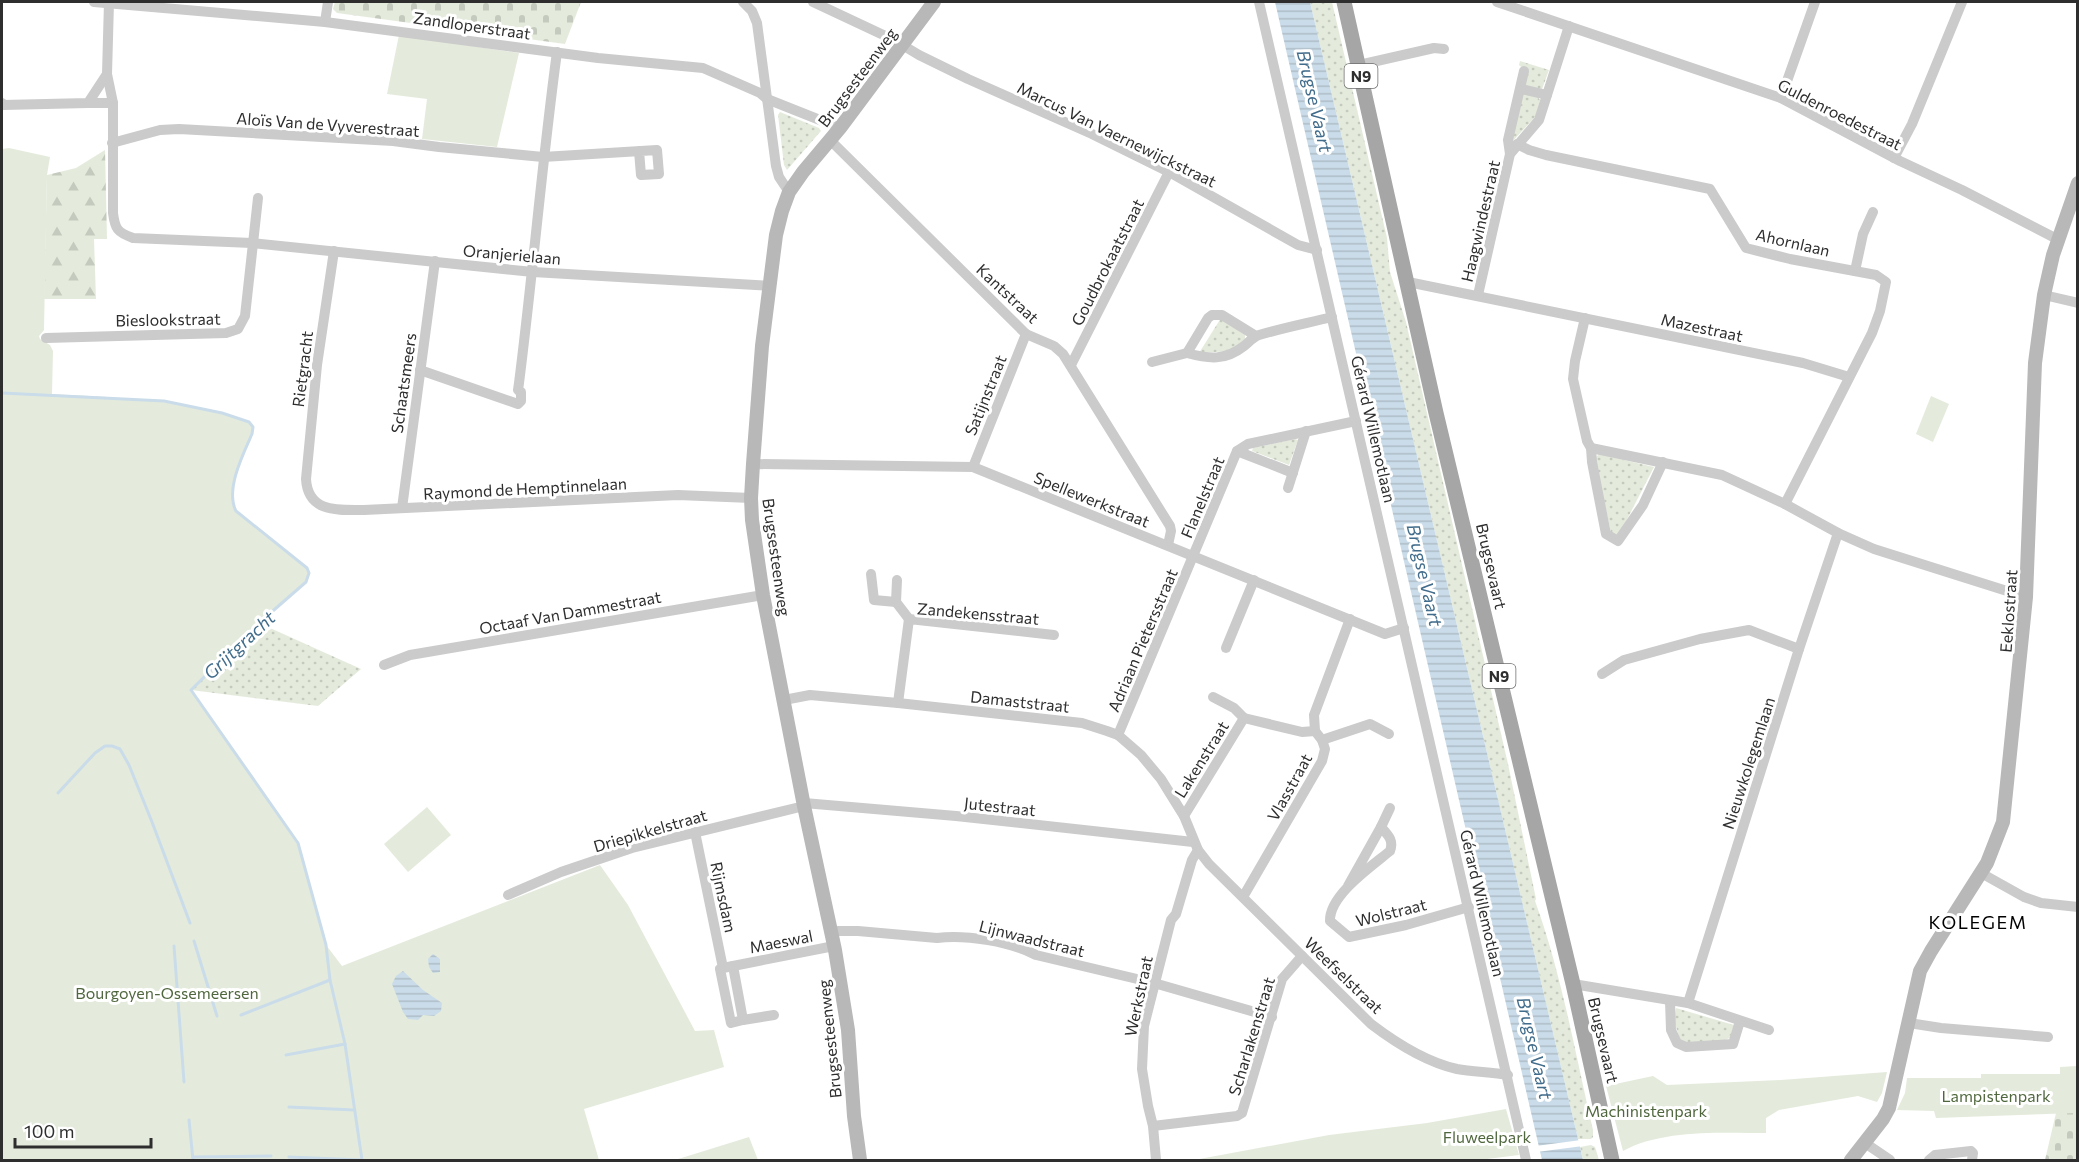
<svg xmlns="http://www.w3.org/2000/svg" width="2079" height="1162" font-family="Commissioner,sans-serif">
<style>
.grass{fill:url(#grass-dots)}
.forest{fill:url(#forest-firs)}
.cemetery{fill:url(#cemetery-stones)}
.park{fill:#e4ebdc}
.water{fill:url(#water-rules)}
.pier{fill:#fff}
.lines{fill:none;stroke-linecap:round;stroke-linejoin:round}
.stream{stroke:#cadce9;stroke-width:3}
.street{stroke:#cbcbcb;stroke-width:10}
.secondary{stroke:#b8b8b8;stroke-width:14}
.primary{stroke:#a6a6a6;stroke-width:15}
.labels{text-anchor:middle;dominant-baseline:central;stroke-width:6;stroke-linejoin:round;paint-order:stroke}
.shield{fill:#fff;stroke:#6d6d6d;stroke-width:1.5}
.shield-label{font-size:15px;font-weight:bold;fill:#2e2e2e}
.street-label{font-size:16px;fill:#2e2e2e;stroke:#fff}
.park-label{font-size:16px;fill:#50673e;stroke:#fff}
.water-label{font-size:18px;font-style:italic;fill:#416c8b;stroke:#fff}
.neighbourhood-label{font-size:18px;letter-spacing:1.5px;fill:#000;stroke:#fff}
</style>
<defs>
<pattern id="grass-dots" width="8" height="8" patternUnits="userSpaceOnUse" patternTransform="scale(1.5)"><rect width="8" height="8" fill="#e4ebdc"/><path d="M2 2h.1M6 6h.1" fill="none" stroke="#c4cabd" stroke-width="1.8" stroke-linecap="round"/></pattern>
<pattern id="forest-firs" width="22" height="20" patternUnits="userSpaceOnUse" patternTransform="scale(1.5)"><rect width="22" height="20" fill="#e4ebdc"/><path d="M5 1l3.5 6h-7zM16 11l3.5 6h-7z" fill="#c4cabd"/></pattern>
<pattern id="cemetery-stones" width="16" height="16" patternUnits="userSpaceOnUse" patternTransform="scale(1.5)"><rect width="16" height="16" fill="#e4ebdc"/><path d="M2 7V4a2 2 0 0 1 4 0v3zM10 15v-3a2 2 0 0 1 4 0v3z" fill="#c4cabd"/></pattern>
<pattern id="water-rules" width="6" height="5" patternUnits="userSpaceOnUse" patternTransform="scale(1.5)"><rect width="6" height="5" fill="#cadce9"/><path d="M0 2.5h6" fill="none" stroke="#aebdc8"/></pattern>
</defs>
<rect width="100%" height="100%" fill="#fff"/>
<!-- grass -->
<g class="grass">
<path d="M1310,2h22l55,236 3,34 16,50 102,442 28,135 -1,2c27,74 40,152 58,229v7l-2,2h-13z"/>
<path d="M1520,61l29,9 -8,22 -16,-7 2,-13 -8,-7z"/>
<path d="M1522,93l15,3 3,4 -4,16 -25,27z"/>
<path d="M780,112l39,16 2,3 -34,39 -3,-5 -6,-50z"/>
<path d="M1221,318l24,17v4l-15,12 -31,2z"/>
<path d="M1295,439l3,1 -9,25 -37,-14 1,-3z"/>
<path d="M1599,454l55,13 -35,68 -4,1 -4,-3 -16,-75z"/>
<path d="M259,623l102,46 -43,37 -127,-16z"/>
<path d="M1676,1008l58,17 -4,13 -8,3 -36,2 -6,-3 -6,-20z"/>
<path d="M1591,1145l4,2 4,13h-16l-3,-13z"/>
</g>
<!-- forest -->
<path class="forest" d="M105,150l2,89h-13l2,60h-52l3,-124 29,-7z"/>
<!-- cemetery -->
<g class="cemetery">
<path d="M335,2h246l-16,42 -228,-31 -4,-4z"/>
<path d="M2056,1113h21v47h-32z"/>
</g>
<!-- park -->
<g class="park">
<path d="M399,35l120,18 -22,94 -75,-8 5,-40 -40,-5z"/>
<path d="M9,148l41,9 -3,18 -3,155 -5,6 1,3 10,6 3,6 -1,43c37,2 180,7 201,33l-1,7c-9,20 -27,56 -16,77l71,57 2,5 -3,9 -47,41 -68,67 107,153 28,102 16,21 258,-101 28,40 67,126 19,-1 10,37 -140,42 15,51h-597v-1011z"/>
<path d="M1931,396l18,8 -16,38 -17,-8z"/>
<path d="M427,807l24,28 -43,37 -24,-28z"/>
<path d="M2077,1066v47l-141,5 -2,-7 -37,-1 8,-17 2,-15h74v-4h79v-7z"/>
<path d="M1887,1072l-5,21 -5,9 -19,-6 -79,14 -13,8v15c-44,0 -103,-4 -143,18l-17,-65 47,-10 14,9 114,-5z"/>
<path d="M1506,1109l13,46 -40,5h-285l135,-25 98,-12z"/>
<path d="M749,1137l9,23h-83z"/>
</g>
<!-- water -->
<g class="water">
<path d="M1275,2h35l273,1158h-41z"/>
<path d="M433,954l7,5v13l-7,1 -4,-6 -1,-8z"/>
<path d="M403,971l20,19 19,13 -1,8 -7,5 -11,-1 -5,5 -10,-1 -5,-7 -11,-28 4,-8z"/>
</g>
<!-- pier -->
<path class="pier" d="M1581,1140l2,6 -46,6 -1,-6z"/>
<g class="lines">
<!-- stream -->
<g class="stream">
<path d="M2,393l162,8 58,12 27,9 4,5 -1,7c-9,20 -27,56 -16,77l71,57 2,5 -3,9 -47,41 -68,67 107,153 28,102 4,35 15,64 17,116"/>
<path d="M58,793l37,-40 10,-7h7l8,3 9,16 23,57 38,101"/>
<path d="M194,941l23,75"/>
<path d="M174,946l10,136"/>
<path d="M241,1015l89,-35"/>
<path d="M286,1055l59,-11"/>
<path d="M289,1107l65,3"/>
<path d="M189,1120l4,40"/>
<path d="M193,1157l78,-1"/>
<path d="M289,1157l72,3"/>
</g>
<!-- street -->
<g class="street">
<path d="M94,2l231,20 273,36 105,10 57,25 7,6 73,29"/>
<path d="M109,2l-2,72 6,29v110c2,16 4,19 20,25l119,5 281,29 238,14"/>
<path d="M743,2l9,9 5,12 19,143 3,11 10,15"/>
<path d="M813,2l81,38 25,15 49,24 124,55 77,38 129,73 19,5"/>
<path d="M1259,2l267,1158"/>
<path d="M1497,2l284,96 119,63 62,29 95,49"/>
<path d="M325,22l3,-20"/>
<path d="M1359,65l75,-17 10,1"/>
<path d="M1521,89l26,6"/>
<path d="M1781,98l34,-96"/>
<path d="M2,103l1,2 85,-2 19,-29"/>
<path d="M88,103h25"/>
<path d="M830,140l196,194 28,12 9,8 107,172 1,5 -3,14"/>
<path d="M112,143l48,-13 19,-1 214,12 46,6 104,10 114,-7 2,24 -18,1 -2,-24"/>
<path d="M1517,144l12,6 17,5 164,34 36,59 44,11 86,16 10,7 -6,29 -8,22 -87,171"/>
<path d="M1510,154l-2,-14 16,-69"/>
<path d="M1894,158l18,-34 50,-122"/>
<path d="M334,251l-17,114 -11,114c2,34 32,31 58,31l314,-15 73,3"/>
<path d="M1855,271l8,-37 10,-22"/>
<path d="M1408,282l395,81 46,14"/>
<path d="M1478,295l32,-141 29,-34 30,-94"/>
<path d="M2044,295l34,8"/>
<path d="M1585,318l-10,43 -2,18 14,62 4,7 1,14 14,72 12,7 25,-36 20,-43"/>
<path d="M1256,336l-34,-21h-10l-4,3 -21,35c22,6 38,8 57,-7 5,-4 9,-9 15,-11 24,-7 49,-12 73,-18"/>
<path d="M46,338l180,-5 12,-4 7,-13 13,-118"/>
<path d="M1152,362l35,-9"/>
<path d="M1071,365l98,-193"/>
<path d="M420,370l98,34 3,-3v-9l-3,-2 1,-7c14,-110 23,-221 38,-331"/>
<path d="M1591,448l131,27 63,29 53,29 36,16 152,48"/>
<path d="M1237,451l56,22"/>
<path d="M753,464l220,3 412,167 19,-6"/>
<path d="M973,467l53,-133"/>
<path d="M1288,488l18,-57"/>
<path d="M402,508l33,-247"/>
<path d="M871,574l3,26 22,2"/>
<path d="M897,580l-1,22 13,17"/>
<path d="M1226,648l28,-68"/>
<path d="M384,665l26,-10 353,-60"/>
<path d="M1602,674l22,-14 76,-21 49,-9 50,19"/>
<path d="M1213,697l21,11 10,10"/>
<path d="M784,700l26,-5 88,8 184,20 25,8 11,4 23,20 20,24 23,37 14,34 11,14 162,160c25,19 54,38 86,45 16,3 34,3 51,6"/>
<path d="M898,703l11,-84 145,16"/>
<path d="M1118,735l119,-284 11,-7 108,-23"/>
<path d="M1322,740l48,-16 19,10"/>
<path d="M804,803l152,13 237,26"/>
<path d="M1184,816l60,-98 58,14 13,-1"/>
<path d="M1381,827l9,-19"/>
<path d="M695,832l28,136 -3,1 11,54 12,-3 -10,-54 -10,2"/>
<path d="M1981,873l43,24 17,6 37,4"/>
<path d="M1348,886l33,-59c7,8 13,13 9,24 -18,15 -61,44 -60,70l19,16 57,-12 63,-18"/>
<path d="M508,895l53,-23 71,-24 172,-42"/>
<path d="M1243,897l79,-136 3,-12 -3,-9 -7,-9 -1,-16 36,-96"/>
<path d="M831,931h27l79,7c28,-4 75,4 99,17l118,28 118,34"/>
<path d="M733,966l101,-20"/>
<path d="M1573,984l115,19 81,27"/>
<path d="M1670,1001l1,29 6,13 9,4 47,-3 7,-23"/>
<path d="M1688,1003l111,-354 39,-116"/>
<path d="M743,1020l31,-5"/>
<path d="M1909,1023l32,5 107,9"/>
<path d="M1153,1126l84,-10 5,-3 40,-134 20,-23"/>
<path d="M1865,1143l25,17"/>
<path d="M1156,1160l-3,-34 -5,-20 -6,-37 2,-43 27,-106 5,-6 16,-54 6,-10"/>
<path d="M1929,1160l6,-5 36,-4 2,2 -1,7"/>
</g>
<!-- secondary -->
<g class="secondary">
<path d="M860,1160l-6,-44 -6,-86 -13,-80 -31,-144 -41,-211 -11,-75 -1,-22 2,-34 9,-118 14,-111 6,-24 7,-19 14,-20 37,-44 94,-126"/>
<path d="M1851,1160l32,-41 6,-11 31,-137 11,-20 56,-88 16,-41 23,-225 9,-234 9,-68 9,-40 25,-72"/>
</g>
<!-- primary -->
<path class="primary" d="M1344,2l92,411 137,571 39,176"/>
</g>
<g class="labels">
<!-- shield labels -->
<g class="shield">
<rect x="1344.5" y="64" width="33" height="24" rx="4.5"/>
<rect x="1482.5" y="664" width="33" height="24" rx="4.5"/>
</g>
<g class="shield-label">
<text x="1361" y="76">N9</text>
<text x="1499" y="676">N9</text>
</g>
<!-- street labels -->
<g class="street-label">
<text transform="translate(472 25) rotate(8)">Zandloperstraat</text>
<text transform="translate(857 77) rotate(-53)">Brugsesteenweg</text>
<text transform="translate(1840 114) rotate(27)">Guldenroedestraat</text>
<text transform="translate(328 124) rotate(4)">Aloïs Van de Vyverestraat</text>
<text transform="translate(1117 134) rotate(26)">Marcus Van Vaernewijckstraat</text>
<text transform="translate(1480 221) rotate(-77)">Haagwindestraat</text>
<text transform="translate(1793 242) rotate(13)">Ahornlaan</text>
<text transform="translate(512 254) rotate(5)">Oranjerielaan</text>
<text transform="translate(1107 262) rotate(-63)">Goudbrokaatstraat</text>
<text transform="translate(1008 293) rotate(43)">Kantstraat</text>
<text transform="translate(168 319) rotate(-1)">Bieslookstraat</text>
<text transform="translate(1702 327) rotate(12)">Mazestraat</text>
<text transform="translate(302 369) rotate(-83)">Rietgracht</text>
<text transform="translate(403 383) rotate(-82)">Schaatsmeers</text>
<text transform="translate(985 395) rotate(-68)">Satijnstraat</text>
<text transform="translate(1374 429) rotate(77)">Gérard Willemotlaan</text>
<text transform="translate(525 488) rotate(-3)">Raymond de Hemptinnelaan</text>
<text transform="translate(1202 497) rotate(-67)">Flanelstraat</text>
<text transform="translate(1092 499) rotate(22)">Spellewerkstraat</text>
<text transform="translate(777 557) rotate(82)">Brugsesteenweg</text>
<text transform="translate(1492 566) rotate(77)">Brugsevaart</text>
<text transform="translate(2008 611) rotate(-86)">Eeklostraat</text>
<text transform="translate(570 612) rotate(-10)">Octaaf Van Dammestraat</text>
<text transform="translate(978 613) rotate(5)">Zandekensstraat</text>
<text transform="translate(1142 640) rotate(-67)">Adriaan Pietersstraat</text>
<text transform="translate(1020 701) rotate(6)">Damaststraat</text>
<text transform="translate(1201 759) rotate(-58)">Lakenstraat</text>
<text transform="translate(1748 763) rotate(-72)">Nieuwkolegemlaan</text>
<text transform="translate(1289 787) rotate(-61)">Vlasstraat</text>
<text transform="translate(1000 806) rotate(6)">Jutestraat</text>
<text transform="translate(650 830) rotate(-16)">Driepikkelstraat</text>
<text transform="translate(724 897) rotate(78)">Rijmsdam</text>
<text transform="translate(1483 903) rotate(77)">Gérard Willemotlaan</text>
<text transform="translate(1391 912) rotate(-14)">Wolstraat</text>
<text transform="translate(1032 938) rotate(14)">Lijnwaadstraat</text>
<text transform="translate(781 941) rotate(-11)">Maeswal</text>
<text transform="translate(1344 975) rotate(44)">Weefselstraat</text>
<text transform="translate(1138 996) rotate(-78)">Werkstraat</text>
<text transform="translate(1251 1036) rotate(-73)">Scharlakenstraat</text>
<text transform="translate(829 1039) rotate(-96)">Brugsesteenweg</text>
<text transform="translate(1604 1040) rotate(77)">Brugsevaart</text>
</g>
<!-- park labels -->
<g class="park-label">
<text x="167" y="992">Bourgoyen-Ossemeersen</text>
<text x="1996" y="1095">Lampistenpark</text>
<text x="1646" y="1110">Machinistenpark</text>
<text x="1487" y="1136">Fluweelpark</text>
</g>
<!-- water labels -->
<g class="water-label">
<text transform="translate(1315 101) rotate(77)">Brugse Vaart</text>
<text transform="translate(1425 575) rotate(77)">Brugse Vaart</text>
<text transform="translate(239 645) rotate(-43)">Grijtgracht</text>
<text transform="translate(1535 1048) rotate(77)">Brugse Vaart</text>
</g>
<!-- neighbourhood labels -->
<g class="neighbourhood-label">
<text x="1978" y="922">KOLEGEM</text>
</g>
</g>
<!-- border -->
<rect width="2079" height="1162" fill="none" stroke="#2e2e2e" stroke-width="6"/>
<!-- scale -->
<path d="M15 1138v9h136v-9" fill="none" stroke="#2e2e2e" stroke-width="3"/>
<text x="24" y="1138" font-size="18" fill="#2e2e2e" stroke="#ffffff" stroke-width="4.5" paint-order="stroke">100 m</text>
</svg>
